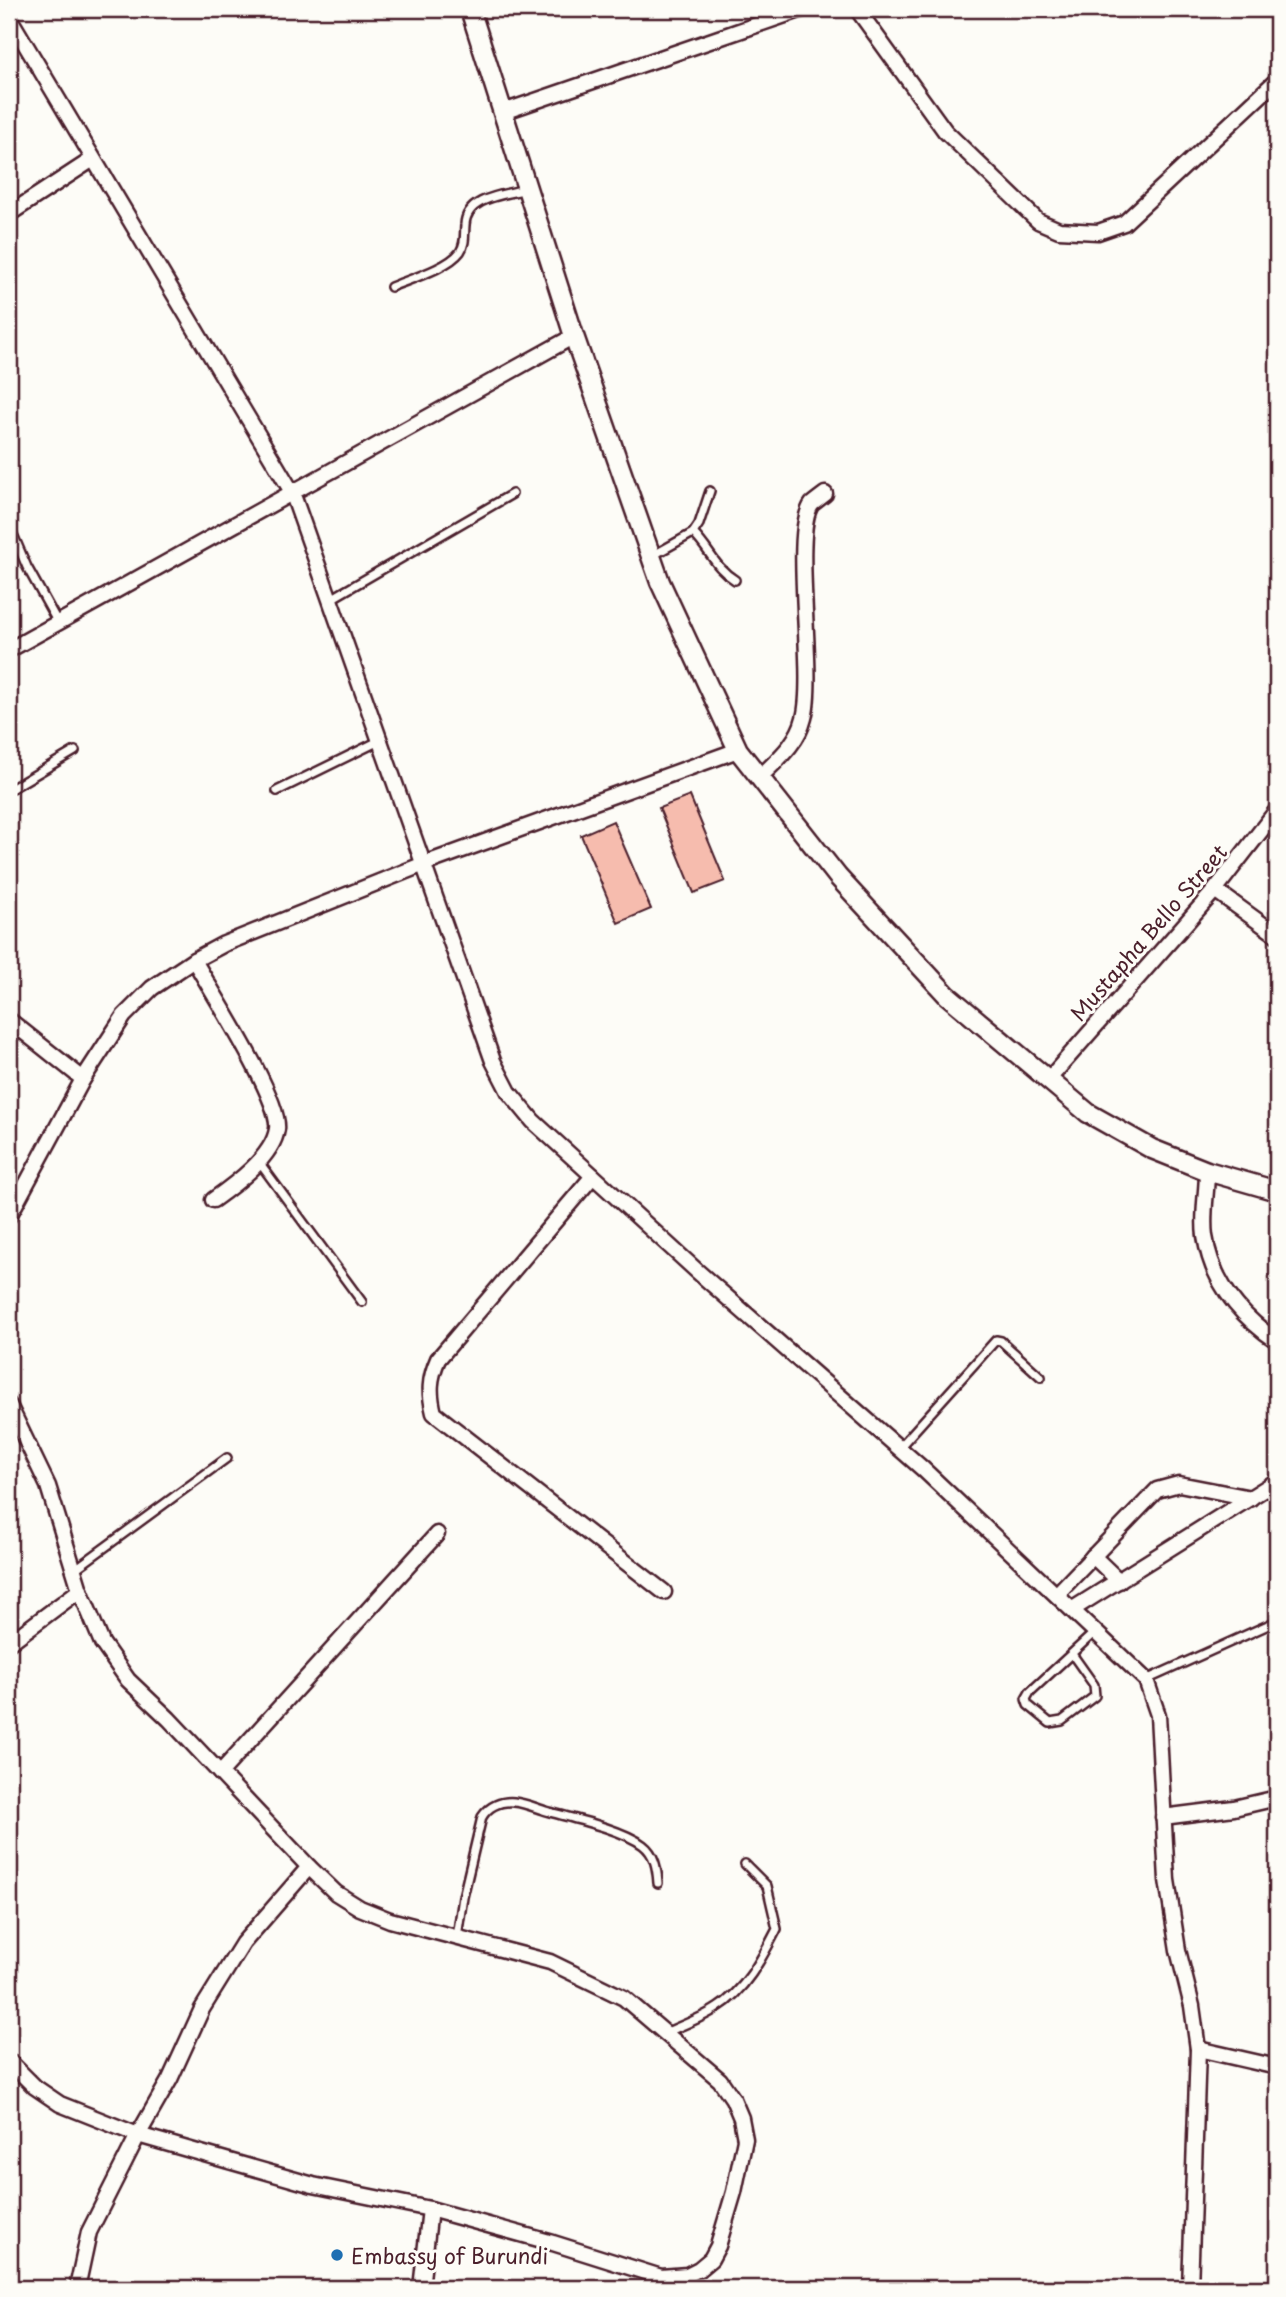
<svg xmlns="http://www.w3.org/2000/svg" width="1286" height="2297" font-family="'Playpen Sans',sans-serif">
<style>
.building{fill:#f6bcae;stroke:#4a1f2b;stroke-width:2}
.lines{fill:none;stroke-linecap:round;stroke-linejoin:round}
.service-casing{stroke:#4a1f2b;stroke-width:12}
.minor-casing{stroke:#4a1f2b;stroke-width:19}
.tertiary-casing{stroke:#4a1f2b;stroke-width:23}
.service{stroke:#fdfcf7;stroke-width:7}
.minor{stroke:#fdfcf7;stroke-width:14}
.tertiary{stroke:#fdfcf7;stroke-width:18}
.poi-dot{fill:#1f6fb2;stroke:#fdfcf7;stroke-width:2.5}
.labels{text-anchor:middle;dominant-baseline:central;stroke-width:6;stroke-linejoin:round;paint-order:stroke}
.street-label{font-size:21px;fill:#4a1f2b;stroke:#fdfcf7}
.poi-label{font-size:21px;fill:#4a1f2b;stroke:#fdfcf7;text-anchor:start}
</style>
<rect width="100%" height="100%" fill="#fdfcf7"/>
<filter id="ink" filterUnits="userSpaceOnUse"><feTurbulence type="fractalNoise" baseFrequency=".0143" numOctaves="2"/><feDisplacementMap in="SourceGraphic" scale="14" xChannelSelector="R" yChannelSelector="G"/><feConvolveMatrix kernelMatrix="1 2 1 2 8 2 1 2 1" color-interpolation-filters="sRGB"/></filter>
<g filter="url(#ink)">
<!-- building -->
<g class="building">
<path d="M690,796l35,85 -31,12 -35,-85z"/>
<path d="M613,821l38,88 -33,14 -37,-88z"/>
</g>
<g class="lines">
<defs>
<g id="service">
<path d="M391,287c19,-8 57,-19 69,-35 6,-9 4,-17 5,-27 1,-28 39,-30 61,-36"/>
<path d="M9,525l18,42 31,56"/>
<path d="M693,533c18,18 21,34 42,47"/>
<path d="M652,556l41,-23 6,-9 11,-33"/>
<path d="M331,599l181,-105"/>
<path d="M9,790l66,-39"/>
<path d="M277,791l102,-50"/>
<path d="M259,1162l103,140"/>
<path d="M899,1448l97,-108 5,1 40,36"/>
<path d="M74,1570l153,-112"/>
<path d="M1072,1654l22,31 1,11 -33,25 -12,2 -22,-18 -2,-6 4,-7 66,-61"/>
<path d="M1146,1680l131,-59"/>
<path d="M457,1937l6,-40 19,-80c7,-11 19,-16 32,-15 11,1 22,6 32,9 25,7 76,18 97,34 12,9 14,24 15,38"/>
<path d="M667,2032c16,-7 35,-14 50,-24 29,-18 45,-50 60,-79l-10,-43 -22,-22"/>
</g>
<g id="minor">
<path d="M857,9l88,122 93,90 21,9 39,2 26,-9 153,-143"/>
<path d="M9,17l283,475 201,569 16,31 24,29 164,150 226,198 223,211 12,35 9,165 11,70 14,56 6,43 -8,239"/>
<path d="M503,112l300,-103"/>
<path d="M9,214l84,-55"/>
<path d="M9,650l565,-314"/>
<path d="M760,777c17,-17 38,-34 44,-59 12,-45 -13,-187 8,-214 4,-3 9,-7 13,-10"/>
<path d="M1215,890l62,45"/>
<path d="M194,960c17,31 87,139 83,169 -4,28 -43,56 -64,71"/>
<path d="M9,1020l74,59"/>
<path d="M1048,1080l167,-190 62,-80"/>
<path d="M1207,1171c0,21 -5,45 -2,65 7,46 35,80 72,105"/>
<path d="M593,1176l-155,183c-9,20 -9,34 -4,54l230,179"/>
<path d="M9,1216l74,-137 41,-63 28,-28 42,-28 30,-16 200,-80 314,-114"/>
<path d="M9,1405l39,81 32,104 22,53 26,37 41,39 140,148 27,26 24,15 30,12 160,42 74,36 96,82 13,19 8,19 4,21 -11,53 -16,54 -7,13 -12,10 -12,6 -26,2 -108,-34 -123,-34 -117,-24 -175,-50 -78,-31 -25,-17 -26,-26"/>
<path d="M1093,1556l26,25"/>
<path d="M1057,1594l100,-104 22,-6 72,14"/>
<path d="M1073,1609l204,-128"/>
<path d="M9,1643l71,-53"/>
<path d="M220,1773l217,-239"/>
<path d="M1163,1817l71,-9 43,-10"/>
<path d="M1198,2049l79,18"/>
<path d="M77,2288l12,-56 49,-97 32,-56 32,-70 41,-66 66,-76"/>
<path d="M421,2288l9,-79"/>
</g>
<path id="tertiary" d="M470,9l104,327 86,246 78,168 100,127 109,118 141,118 64,36 55,22 70,20"/>
</defs>
<!-- service casing -->
<use href="#service" class="service-casing"/>
<!-- minor casing -->
<use href="#minor" class="minor-casing"/>
<!-- tertiary casing -->
<use href="#tertiary" class="tertiary-casing"/>
<!-- service -->
<use href="#service" class="service"/>
<!-- minor -->
<use href="#minor" class="minor"/>
<!-- tertiary -->
<use href="#tertiary" class="tertiary"/>
</g>
</g>
<!-- markers -->
<circle class="poi-dot" cx="337" cy="2255" r="7"/>
<g class="labels">
<!-- street labels -->
<g class="street-label">
<text transform="translate(1148 932) rotate(-49)">Mustapha Bello Street</text>
</g>
<!-- poi labels -->
<g class="poi-label">
<text x="351" y="2255">Embassy of Burundi</text>
</g>
</g>
<!-- margin -->
<rect width="1286" height="2297" fill="none" stroke="#fdfcf7" stroke-width="35"/>
<rect x="18" y="18" width="1251" height="2262" fill="none" stroke="#4a1f2b" stroke-width="2.5" filter="url(#ink)"/>
</svg>
